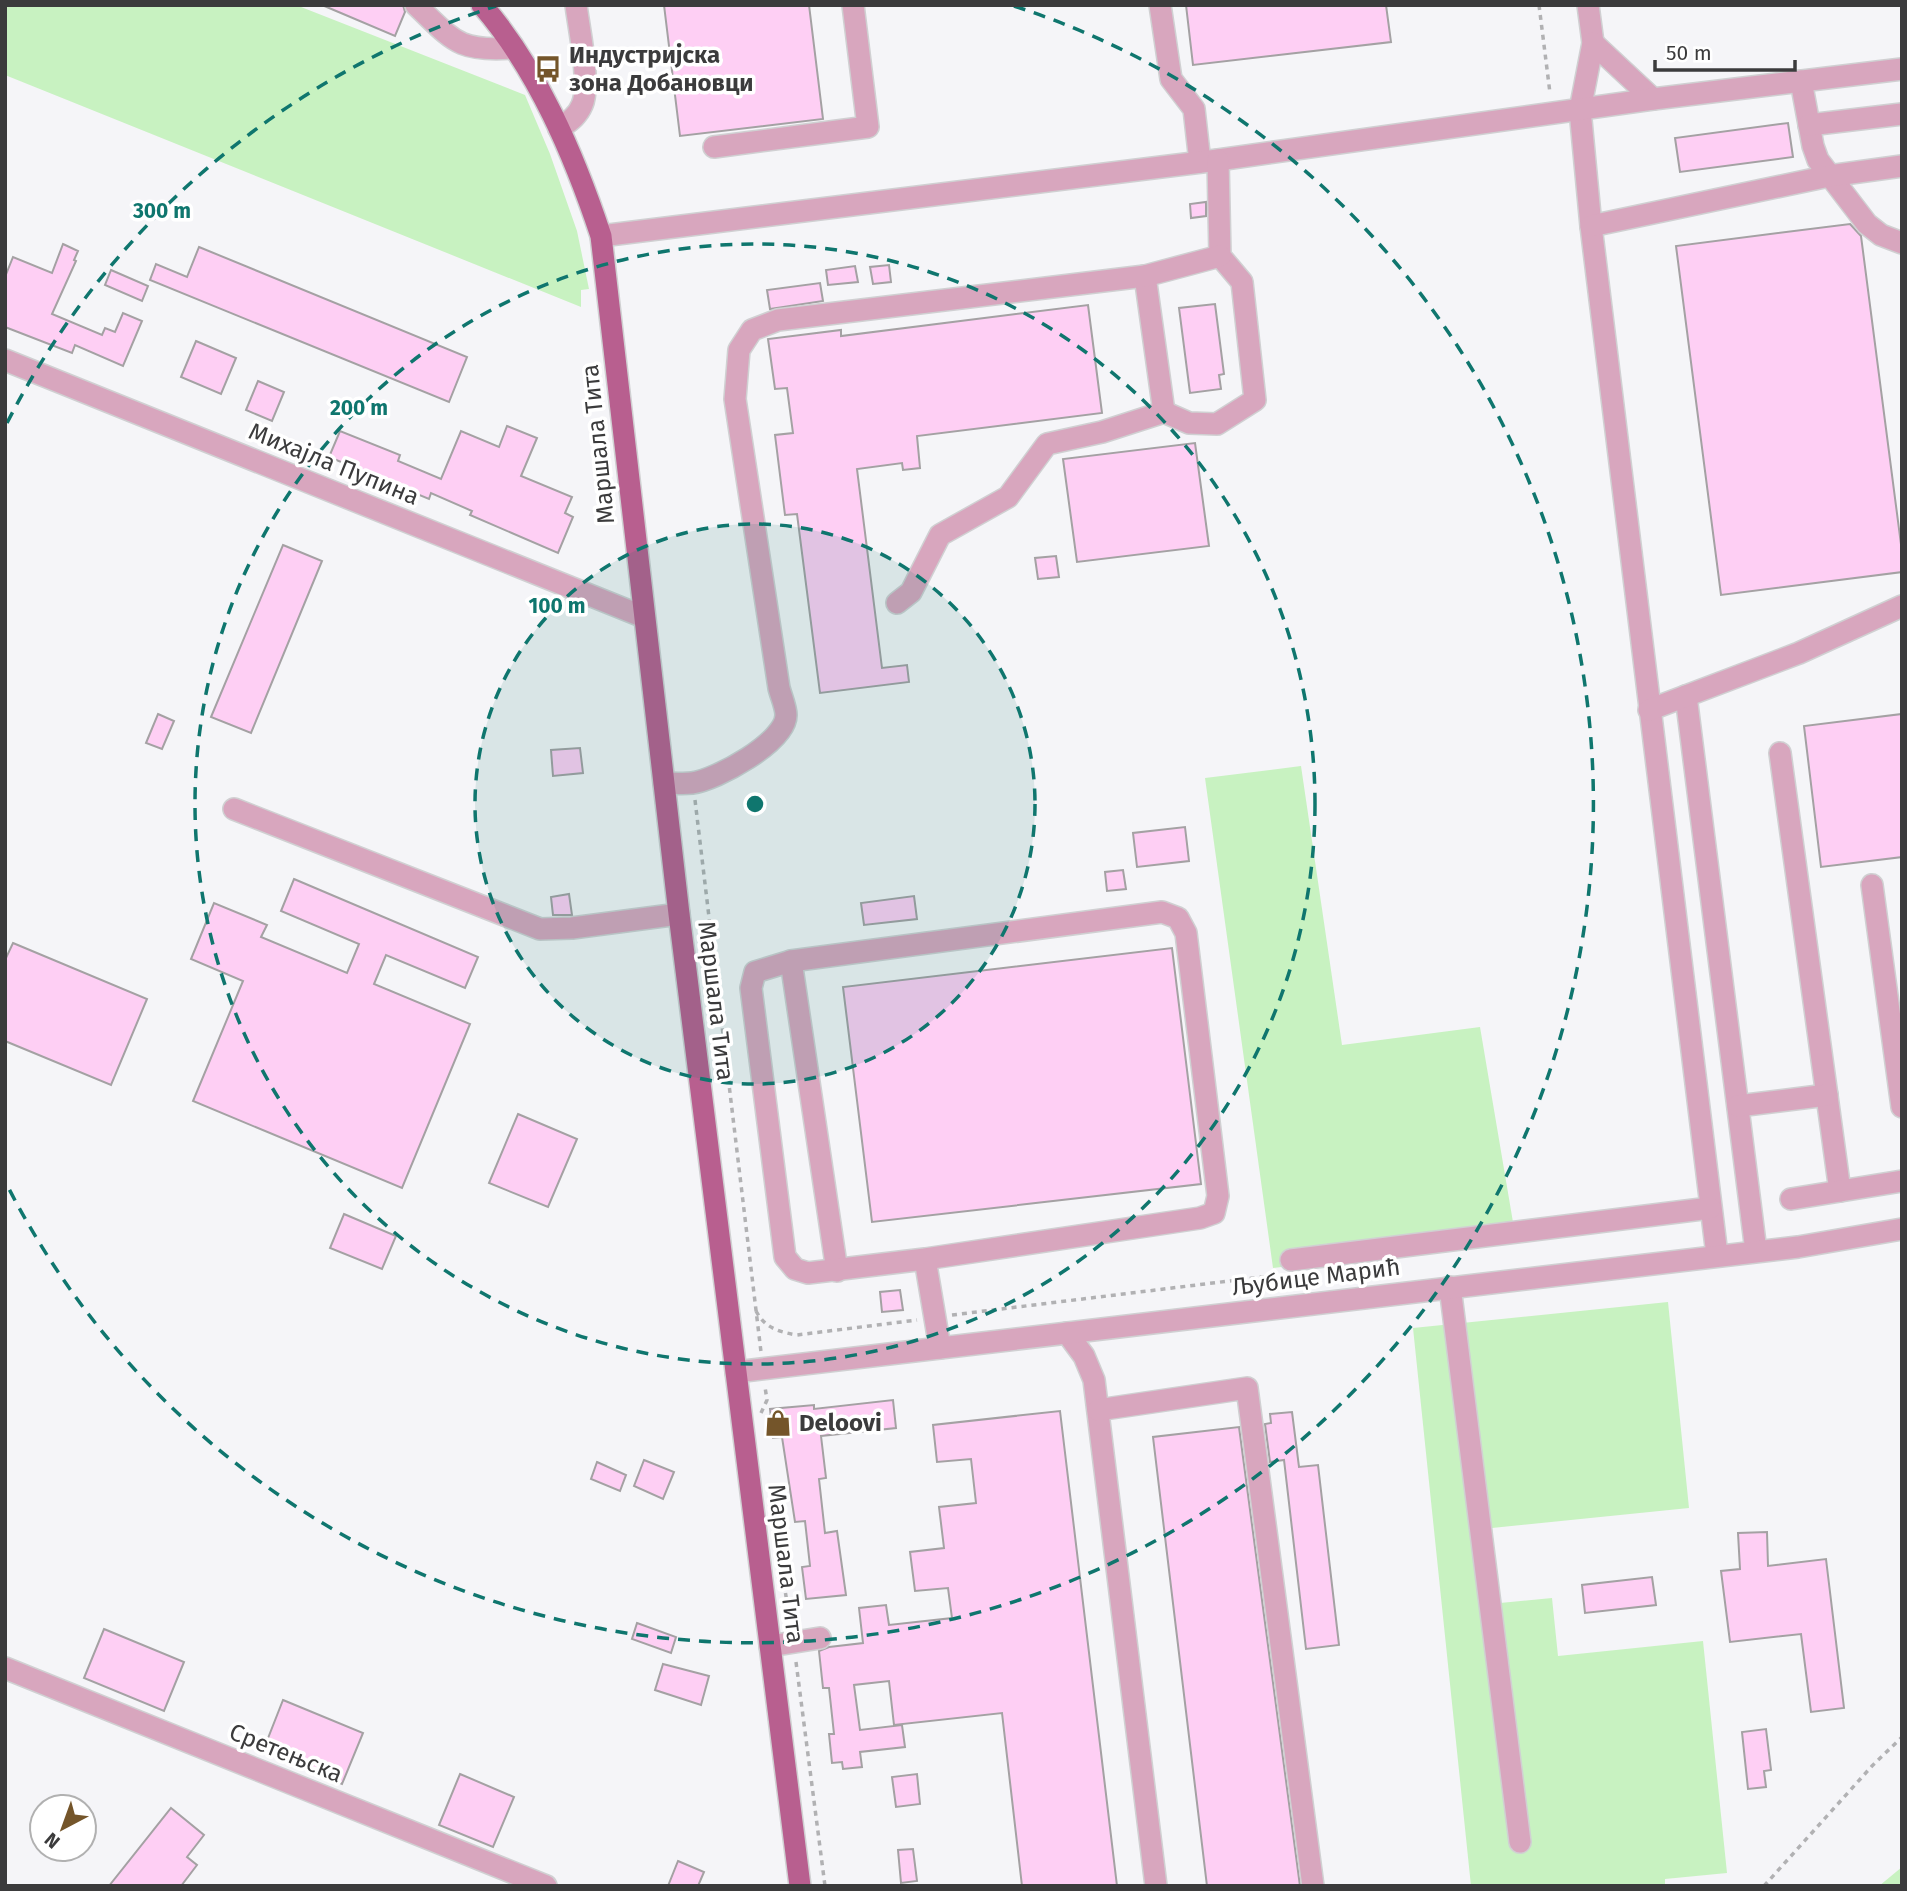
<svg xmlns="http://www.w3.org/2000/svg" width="1907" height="1891" font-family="'Fira Sans',sans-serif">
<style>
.green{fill:#c8f2c1}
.building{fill:#fecff4;stroke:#a4a1a3;stroke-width:2}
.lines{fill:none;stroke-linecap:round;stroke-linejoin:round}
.minor-casing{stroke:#d0d0d2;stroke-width:24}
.major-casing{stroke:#d0d0d2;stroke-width:24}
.path{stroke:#b1b1b3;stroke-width:3.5;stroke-dasharray:5 5;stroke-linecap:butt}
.minor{stroke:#d8a6be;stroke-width:21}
.major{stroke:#b85f8f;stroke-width:21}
.ring{fill:none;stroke:#0f766e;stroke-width:3.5;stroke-dasharray:12 9}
.labels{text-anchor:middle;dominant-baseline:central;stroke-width:7;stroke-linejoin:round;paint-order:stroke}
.poi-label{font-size:24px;font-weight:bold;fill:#3b3b3c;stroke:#fff;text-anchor:start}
.street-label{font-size:24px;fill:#3b3b3c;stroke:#fff}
.centre{fill:#0f766e;stroke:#fff;stroke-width:3.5}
.ring-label{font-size:21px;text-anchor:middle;font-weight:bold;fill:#0f766e;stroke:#fff;stroke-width:7;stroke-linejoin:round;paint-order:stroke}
</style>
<rect width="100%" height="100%" fill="#f5f5f8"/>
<!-- green -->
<g class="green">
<path d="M5,5h291l229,90 25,59 27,77 12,58 -8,1v17l-576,-232z"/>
<path d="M1301,766l41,279 138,-18 36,213 -243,28 -68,-490z"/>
<path d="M1668,1302l21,206 -197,20 8,75 52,-5 6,58 145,-15 24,232 -62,6v7h-194l-58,-558z"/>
<path d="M1902,1867v19h-23z"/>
</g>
<!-- building -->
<g class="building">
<path d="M322,5h81l2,7 -10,24z"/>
<path d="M664,5h145l14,114 -143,17z"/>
<path d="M1186,5h200l5,37 -198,23z"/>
<path d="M1788,123l5,34 -113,15 -5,-34z"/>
<path d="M1206,202v14l-15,2 -1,-14z"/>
<path d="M1850,224l11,12 41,316v20l-181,23 -45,-349z"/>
<path d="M63,244l15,7 -4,9 2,1 -24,53 50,21 3,-7 10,4 8,-19 19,8 -19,45 -48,-21 -3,8 -67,-26v-50l8,-20 39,16z"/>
<path d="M199,247l268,110 -18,45 -299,-122 6,-16 31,13z"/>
<path d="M889,265l2,17 -18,2 -3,-17z"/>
<path d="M855,266l3,16 -30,3 -2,-15z"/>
<path d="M111,270l37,16 -6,15 -37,-16z"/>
<path d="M820,283l3,18 -53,8 -3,-19z"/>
<path d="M1215,304l9,70 -5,1 2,14 -31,4 -11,-85z"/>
<path d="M1088,305l14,108 -185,23 3,32 -17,2 -1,-7 -45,6 25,199 25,-3 2,17 -89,11 -23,-179 -12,1 -10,-80 18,-2 -6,-45 -12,1 -7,-50 73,-9v6z"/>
<path d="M196,341l40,17 -15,36 -40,-17z"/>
<path d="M258,381l26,11 -12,29 -26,-11z"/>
<path d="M507,426l30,12 -16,38 51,21 -7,16 8,4 -15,36 -88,-38 2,-4 -41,-18 -2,6 -41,-17 -1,3 -31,-13 2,-3 -29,-12 11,-26 60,24 -2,6 43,18 20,-48 38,16z"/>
<path d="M1195,443l14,103 -132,16 -14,-103z"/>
<path d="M283,545l39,16 -71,172 -40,-16z"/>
<path d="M1056,556l3,21 -21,2 -3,-21z"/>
<path d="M158,714l16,7 -12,28 -16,-6z"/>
<path d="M1902,714v143l-81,10 -17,-141z"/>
<path d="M580,748l3,25 -30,3 -2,-26z"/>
<path d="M1185,827l4,34 -52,6 -4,-34z"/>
<path d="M1123,870l3,19 -19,2 -2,-19z"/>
<path d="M294,879l184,78 -13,31 -79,-33 -12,29 96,40 -68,164 -209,-87 50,-120 -52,-22 23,-56 53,22 -6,12 86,36 12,-29 -78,-33z"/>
<path d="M569,894l3,21h-19l-2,-18z"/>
<path d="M914,896l3,23 -53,6 -3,-22z"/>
<path d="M13,943l134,56 -36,86 -106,-44v-81z"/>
<path d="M1172,948l29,236 -329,38 -29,-235z"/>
<path d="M518,1114l59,25 -29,68 -59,-24z"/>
<path d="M344,1214l52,22 -14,33 -52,-21z"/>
<path d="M900,1290l3,20 -21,2 -2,-20z"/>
<path d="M893,1400l3,28 -75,8 5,42 -7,1 6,54 12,-2 9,64 -40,4 -4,-32 8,-1 -5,-45 -10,1 -13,-85 -9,1 -3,-29 44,-4v4z"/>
<path d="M1060,1411l57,475h-95l-20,-173 -108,12 -5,-44 -35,4 6,45 42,-5 3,22 -45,5 2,15 -19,2 -1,-7 -10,1 -3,-29h5l-5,-46h-6l-4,-37 10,-4 34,-4 -4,-35 27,-3 3,20 63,-7 -4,-30 -33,3 -5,-39 34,-4 -5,-41 37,-4 -5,-44 -34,3 -4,-37z"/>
<path d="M1292,1412l7,55 19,-2 21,180 -33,4 -22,-189 -14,2 -5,-38 6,-1 -1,-9z"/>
<path d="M1239,1427l61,459h-93l-54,-449z"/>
<path d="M644,1460l30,12 -11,27 -29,-13z"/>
<path d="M597,1462l29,13 -6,16 -29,-12z"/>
<path d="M1767,1532l1,34 58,-7 18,149 -33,4 -10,-78 -71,8 -9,-71 19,-2 -2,-36z"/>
<path d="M1652,1577l4,28 -71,8 -3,-28z"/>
<path d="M637,1623l39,14 -5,16 -39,-14z"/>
<path d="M104,1629l80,33 -20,49 -80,-33z"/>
<path d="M663,1664l46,12 -8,29 -46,-15z"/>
<path d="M283,1700l80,33 -21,51 -79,-33z"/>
<path d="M1766,1729l5,41 -7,1 2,16 -18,2 -6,-57z"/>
<path d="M460,1774l54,23 -21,50 -54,-22z"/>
<path d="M917,1774l3,30 -24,3 -4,-30z"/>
<path d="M171,1808l33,27 -17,22 10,8 -16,21h-72z"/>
<path d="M913,1849l4,32 -16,2 -3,-33z"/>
<path d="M678,1861l26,11 -6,14h-30z"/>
</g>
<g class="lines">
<defs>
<g id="minor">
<path d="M416,5c38,36 42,47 97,43"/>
<path d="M1160,5l11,74 23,30 6,53"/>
<path d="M1588,5l5,38 -13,67 11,116 126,1029"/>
<path d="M1593,43l60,56"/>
<path d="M1801,81l12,65 5,14 49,64 14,11 21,8"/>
<path d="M1809,125l93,-11"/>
<path d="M559,129c9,-7 18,-12 23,-24 9,-20 -3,-76 -6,-100"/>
<path d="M714,147l154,-20 -15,-122"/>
<path d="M1591,226l238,-50 73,-10"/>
<path d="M601,236l617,-76 435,-61 249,-30"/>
<path d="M1145,276l19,136"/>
<path d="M5,360l639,257"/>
<path d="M897,603l14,-11 29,-57 68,-38 39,-53 55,-12 62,-20 25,11 28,1 38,-24 -13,-118 -22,-26 -2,-96"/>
<path d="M1686,696l70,555"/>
<path d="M1649,710l150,-57 103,-47"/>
<path d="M1780,753l60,438"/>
<path d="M664,783c9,0 19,1 28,0 24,-3 94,-41 94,-68 0,-8 -5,-19 -7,-27l-44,-289 4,-49 13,-20 26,-10 367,-44 75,-20"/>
<path d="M234,809l306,120 32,-1 107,-14"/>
<path d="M1872,885l30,222"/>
<path d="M791,961l46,310"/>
<path d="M1738,1106l89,-11"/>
<path d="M1791,1199l111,-18"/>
<path d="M925,1259l-117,14 -13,-4 -10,-12 -34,-269 4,-16 36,-11 371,-49 16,6 8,15 32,263 -4,17 -14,5 -275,41 15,89"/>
<path d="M1291,1260l419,-52"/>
<path d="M1450,1287l70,555"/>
<path d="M1067,1333l17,23 10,24 62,506"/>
<path d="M736,1372l1062,-125 104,-18"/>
<path d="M1098,1410l149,-22 66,498"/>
<path d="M770,1646l50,-8"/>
<path d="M5,1668l541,218"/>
</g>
<path id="major" d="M482,5c56,65 92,150 119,231l78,678 121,972"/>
</defs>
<!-- minor casing -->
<use href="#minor" class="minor-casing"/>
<!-- major casing -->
<use href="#major" class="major-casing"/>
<!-- path -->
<g class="path">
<path d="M1539,5l11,88"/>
<path d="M695,800l66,552"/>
<path d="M756,1311c9,17 23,21 41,24l120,-15"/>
<path d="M952,1315l326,-40"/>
<path d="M761,1413l6,-13 -2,-13"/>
<path d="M784,1583l6,40"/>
<path d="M796,1662l29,224"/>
<path d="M1764,1886l108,-120 30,-29"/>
</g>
<!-- minor -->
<use href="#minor" class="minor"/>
<!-- major -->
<use href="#major" class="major"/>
</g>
<!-- distance rings -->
<circle cx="755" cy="804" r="280" fill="#0f766e" fill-opacity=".12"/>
<g class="ring">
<circle cx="755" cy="804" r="280"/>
<circle cx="755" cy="804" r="560"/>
<path d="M7 423A839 839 0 0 1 496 6M1014 6A839 839 0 1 1 7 1185"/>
</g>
<!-- icons -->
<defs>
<symbol id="bus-bare" viewBox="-9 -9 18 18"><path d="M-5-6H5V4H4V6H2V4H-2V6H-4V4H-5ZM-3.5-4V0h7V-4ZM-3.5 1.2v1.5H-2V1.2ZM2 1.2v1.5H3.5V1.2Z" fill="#74552a" stroke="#fff" stroke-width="2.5" paint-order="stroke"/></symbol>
<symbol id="shop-bare" viewBox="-9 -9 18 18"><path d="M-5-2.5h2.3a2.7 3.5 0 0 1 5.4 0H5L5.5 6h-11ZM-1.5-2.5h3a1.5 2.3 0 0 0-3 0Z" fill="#74552a" stroke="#fff" stroke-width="2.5" paint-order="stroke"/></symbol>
</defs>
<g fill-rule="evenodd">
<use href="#bus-bare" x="529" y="50" width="38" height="38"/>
<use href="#shop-bare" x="759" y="1404" width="38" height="38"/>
</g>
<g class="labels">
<!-- poi labels -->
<g class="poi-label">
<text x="569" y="55">Индустријска<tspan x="569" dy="28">зона Добановци</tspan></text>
<text x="799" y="1423">Deloovi</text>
</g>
<!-- street labels -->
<g class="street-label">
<text transform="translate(598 444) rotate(-96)">Маршала Тита</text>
<text transform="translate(334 464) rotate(22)">Михајла Пупина</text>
<text transform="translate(716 1001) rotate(83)">Маршала Тита</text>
<text transform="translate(1316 1277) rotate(-7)">Љубице Марић</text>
<text transform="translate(786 1564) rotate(83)">Маршала Тита</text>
<text transform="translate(286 1753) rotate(22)">Сретењска</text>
</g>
</g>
<circle cx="755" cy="804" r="10" class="centre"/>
<g class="ring-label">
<text x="162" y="218">300 m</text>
<text x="359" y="415">200 m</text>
<text x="557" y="613">100 m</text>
</g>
<!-- border -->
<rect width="1907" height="1891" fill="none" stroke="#3b3b3c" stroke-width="14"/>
<!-- north arrow -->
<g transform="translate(63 1828) rotate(221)"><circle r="33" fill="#ffffff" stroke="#b1b1b1" stroke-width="2"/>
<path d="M0-5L12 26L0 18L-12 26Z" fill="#74552a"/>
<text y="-10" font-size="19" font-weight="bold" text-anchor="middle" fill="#3b3b3c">N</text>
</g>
<!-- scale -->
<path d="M1655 60v10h140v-10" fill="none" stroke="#3b3b3c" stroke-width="3.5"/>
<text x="1666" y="60" font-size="21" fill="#3b3b3c" stroke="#ffffff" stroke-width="5" paint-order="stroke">50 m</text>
</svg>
